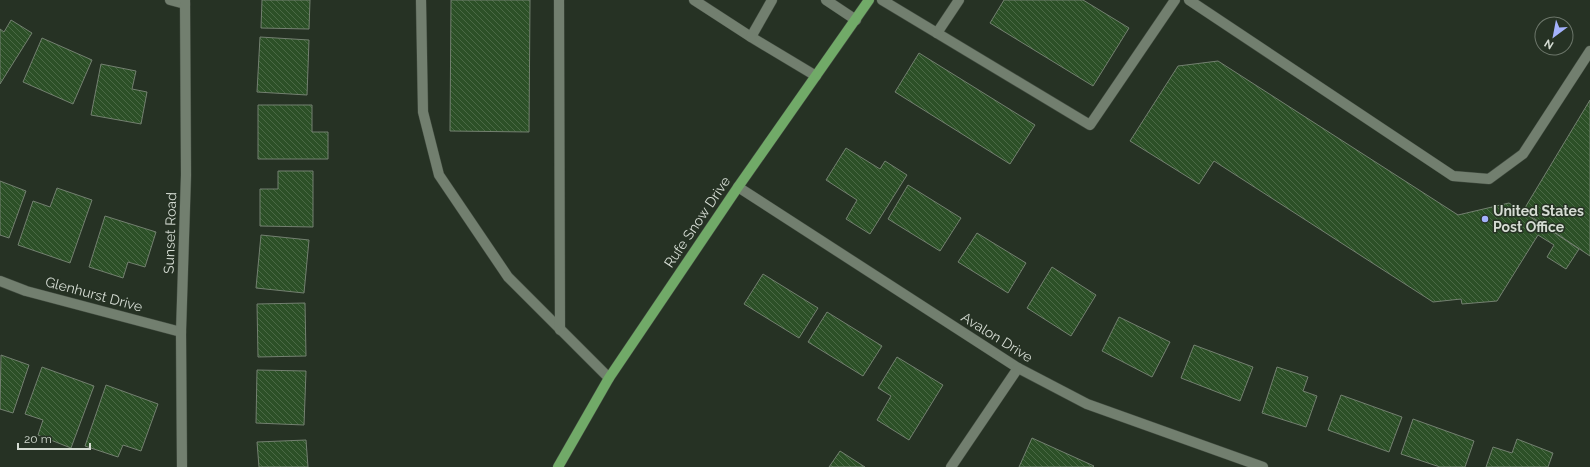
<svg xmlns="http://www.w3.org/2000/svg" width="1590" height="467" font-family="Raleway,sans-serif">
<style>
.building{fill:url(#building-back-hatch);stroke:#738070}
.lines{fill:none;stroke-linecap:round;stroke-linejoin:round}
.minor-casing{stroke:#424c40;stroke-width:11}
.major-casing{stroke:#424c40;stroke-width:11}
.minor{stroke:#727f6f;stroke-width:10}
.major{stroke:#71aa68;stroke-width:10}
.poi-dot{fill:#a4b2fc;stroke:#263224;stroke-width:1.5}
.labels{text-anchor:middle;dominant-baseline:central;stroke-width:3;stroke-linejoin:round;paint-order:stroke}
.poi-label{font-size:14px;font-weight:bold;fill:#d5dcd3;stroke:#263224;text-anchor:start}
.street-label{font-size:14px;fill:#d5dcd3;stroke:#263224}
</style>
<defs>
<pattern id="building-back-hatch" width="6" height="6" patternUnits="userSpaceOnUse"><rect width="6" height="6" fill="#2c5027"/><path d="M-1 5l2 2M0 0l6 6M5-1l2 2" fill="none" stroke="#4a6945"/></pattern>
</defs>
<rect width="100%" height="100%" fill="#263224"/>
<!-- building -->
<g class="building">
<path d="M262,0h48l-1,29 -48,-1z"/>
<path d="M451,0h79l-1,132 -79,-1z"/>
<path d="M1004,0h79l46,28 -36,58 -103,-63z"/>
<path d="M11,20l21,13 -32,51v-55l4,3z"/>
<path d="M260,37l49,3 -2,55 -50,-3z"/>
<path d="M42,38l50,22 -19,44 -50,-22z"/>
<path d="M919,53l116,72 -25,39 -115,-72z"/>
<path d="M1218,61l240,154 51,-12 70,46 -13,20 -19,-12 7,-12 -16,-10 -41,66 -35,3 -1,-5 -28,3 -219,-141 -15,23 -69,-43 48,-75z"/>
<path d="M101,64l35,7 -4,18 15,3 -6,32 -50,-9z"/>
<path d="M1590,100v156l-67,-45z"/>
<path d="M258,105h54v27h16v27h-70z"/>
<path d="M846,148l34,21 5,-8 22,14 -37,59 -24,-15 11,-19 -31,-20z"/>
<path d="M278,171h35v56l-53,-1v-37h18z"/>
<path d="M0,181l26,10 -17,47 -9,-3z"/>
<path d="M908,185l53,33 -21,33 -52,-32z"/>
<path d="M57,188l35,12 -22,63 -52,-18 15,-44 17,6z"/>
<path d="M105,216l51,16 -11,35 -17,-5 -5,16 -34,-11z"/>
<path d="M977,233l49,30 -18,30 -50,-31z"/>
<path d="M261,235l48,5 -5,53 -48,-5z"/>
<path d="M1052,267l44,28 -25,41 -44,-28z"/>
<path d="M763,274l55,34 -19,30 -55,-34z"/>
<path d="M305,303l1,53 -48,1 -1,-53z"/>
<path d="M827,312l55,34 -19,30 -55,-34z"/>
<path d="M1119,317l51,25 -18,35 -50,-26z"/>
<path d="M1194,345l59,22 -13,34 -59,-23z"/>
<path d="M1,355l28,10 -16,48 -13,-4z"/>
<path d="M897,357l46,28 -34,55 -32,-20 14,-24 -13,-8z"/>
<path d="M42,367l52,19 -23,62 -33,-13 5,-15 -18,-6z"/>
<path d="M1277,367l31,10 -5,14 14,5 -11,31 -44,-14z"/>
<path d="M257,370l49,1 -2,54 -48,-2z"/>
<path d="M106,385l52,19 -17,47 -18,-6 -5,12 -33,-11z"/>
<path d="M1341,395l61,22 -13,35 -61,-22z"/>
<path d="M1413,419l61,22 -9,26h-25l-39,-13z"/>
<path d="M1032,438l62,28 -1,1h-74z"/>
<path d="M1517,439l36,14 -5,14h-62l7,-20 19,6z"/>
<path d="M306,440l2,27h-49l-2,-25z"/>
<path d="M840,451l25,16h-36z"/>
</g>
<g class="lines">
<defs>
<g id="minor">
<path d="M170,0l15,4"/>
<path d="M421,0l2,112 16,63 69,102 101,101"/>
<path d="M559,0l1,330"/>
<path d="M694,0l57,37 65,39"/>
<path d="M826,0l30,20"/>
<path d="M882,0l208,125 85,-125"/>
<path d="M1189,0l264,176 36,3 34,-25 67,-103"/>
<path d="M937,33l22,-33"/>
<path d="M751,37l21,-37"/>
<path d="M738,187l280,181 69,36 176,63"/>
<path d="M0,281l26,10 155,41"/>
<path d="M182,467l-1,-135 5,-157 -1,-175"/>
<path d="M951,467l67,-99"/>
</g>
<path id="major" d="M558,467l51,-89 129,-191 131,-187"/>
</defs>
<!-- minor casing -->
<use href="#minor" class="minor-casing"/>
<!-- major casing -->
<use href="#major" class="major-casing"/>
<!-- minor -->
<use href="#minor" class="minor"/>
<!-- major -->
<use href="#major" class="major"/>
</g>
<!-- markers -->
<circle class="poi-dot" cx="1485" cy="219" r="4"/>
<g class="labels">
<!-- poi labels -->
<g class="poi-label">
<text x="1493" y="211">United States<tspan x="1493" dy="16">Post Office</tspan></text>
</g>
<!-- street labels -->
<g class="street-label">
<text transform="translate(697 222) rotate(-56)">Rufe Snow Drive</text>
<text transform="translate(170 233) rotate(-88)">Sunset Road</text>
<text transform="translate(94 294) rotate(15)">Glenhurst Drive</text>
<text transform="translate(997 337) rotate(32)">Avalon Drive</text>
</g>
</g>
<!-- north arrow -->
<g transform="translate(1554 36) rotate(212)"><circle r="19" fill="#263224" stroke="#6c766a"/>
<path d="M0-3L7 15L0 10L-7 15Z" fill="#a4b2fc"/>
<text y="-6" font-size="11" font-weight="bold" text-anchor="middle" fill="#d5dcd3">N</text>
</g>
<!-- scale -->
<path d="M18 443v6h72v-6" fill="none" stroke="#d5dcd3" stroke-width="2"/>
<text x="24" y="443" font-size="12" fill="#d5dcd3" stroke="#263224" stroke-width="3" paint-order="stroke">20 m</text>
</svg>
